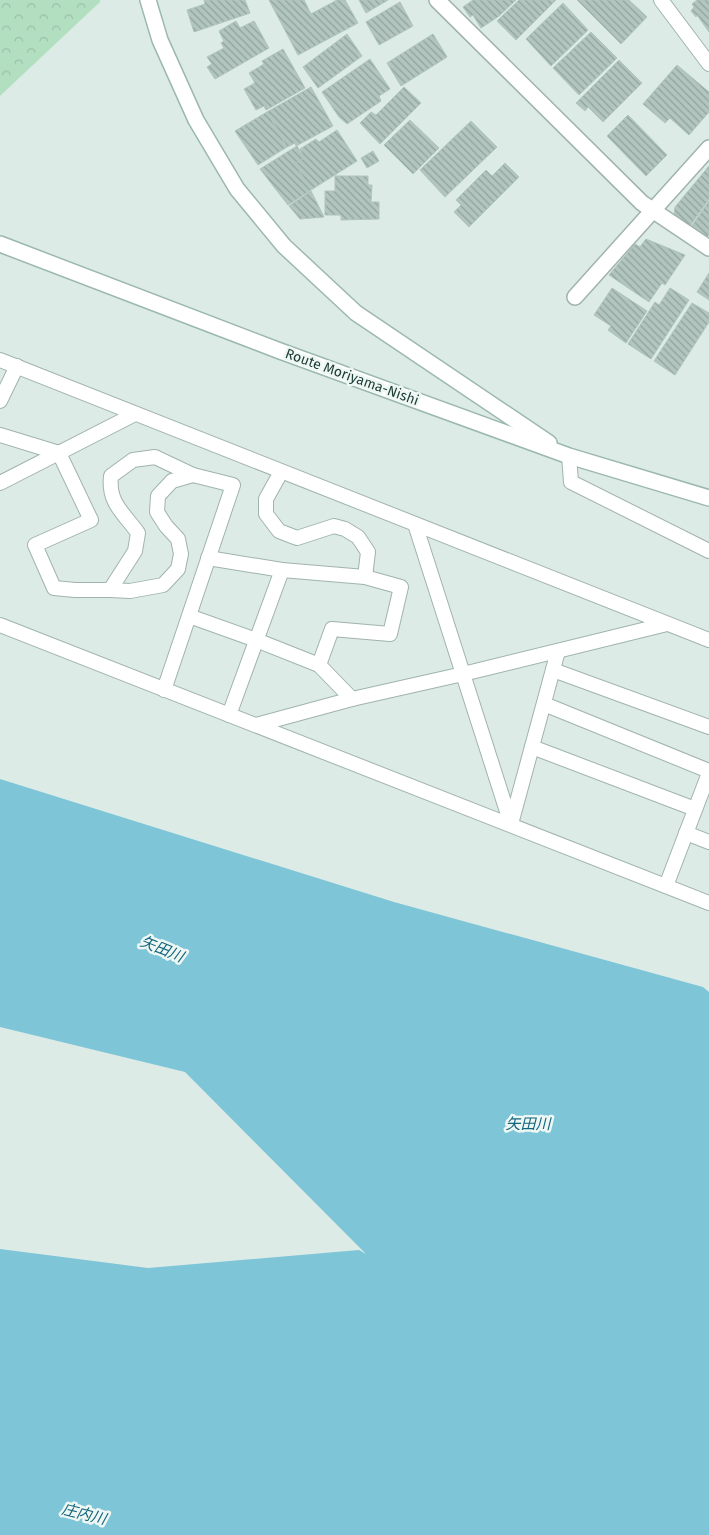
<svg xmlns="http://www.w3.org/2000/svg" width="709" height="1535" font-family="'Fira Sans','Noto Sans JP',sans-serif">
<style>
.forest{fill:url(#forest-crowns)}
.water{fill:#7ec5d8}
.building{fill:url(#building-back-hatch);stroke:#afc5bd}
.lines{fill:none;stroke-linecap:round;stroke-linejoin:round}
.lane-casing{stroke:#a0b3ad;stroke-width:16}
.street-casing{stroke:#a0b3ad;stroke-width:18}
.secondary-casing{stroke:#9bb8af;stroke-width:18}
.lane{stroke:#fff;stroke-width:14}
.street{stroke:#fff;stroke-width:15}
.secondary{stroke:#fff;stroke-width:15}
.labels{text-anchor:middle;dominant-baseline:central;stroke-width:5;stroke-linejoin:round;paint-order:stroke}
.street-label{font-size:14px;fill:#1d3c35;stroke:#eef7f3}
.water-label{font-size:15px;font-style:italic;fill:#11667e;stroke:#eef7f3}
</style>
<defs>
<pattern id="forest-crowns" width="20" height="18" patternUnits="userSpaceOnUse" patternTransform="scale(1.25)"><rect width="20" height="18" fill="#b3dfc1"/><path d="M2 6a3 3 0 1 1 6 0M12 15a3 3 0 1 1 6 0" fill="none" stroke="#9ac0a6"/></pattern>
<pattern id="building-back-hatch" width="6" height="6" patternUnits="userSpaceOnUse" patternTransform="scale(1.25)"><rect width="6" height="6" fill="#b2c6bf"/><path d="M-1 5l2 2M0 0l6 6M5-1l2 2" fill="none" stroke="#90a29c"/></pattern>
</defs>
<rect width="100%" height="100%" fill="#ddebe6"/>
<!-- forest -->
<path class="forest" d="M0,0h100v2l-100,94z"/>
<!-- water -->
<path class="water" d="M0,779l394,123 309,85 6,5v543h-709v-286l148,19 211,-18 7,4 -181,-182 -185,-45z"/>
<!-- building -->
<g class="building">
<path d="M204,0h41l5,13 -56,19 -7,-22 18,-6z"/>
<path d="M269,0h35l7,14 26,-14h8l13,23 -60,32z"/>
<path d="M359,0h29l-22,13z"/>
<path d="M473,0h43l-17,16 -18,12 -8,-13 -3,2 -7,-10z"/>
<path d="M519,0h37l-40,40 -19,-19z"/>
<path d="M577,0h52l18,17 -26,27z"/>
<path d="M697,0h12v32l-12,-17 -1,2 -5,-6 3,-4 -2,-3z"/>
<path d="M400,2l13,24 -34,19 -13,-23z"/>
<path d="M563,3l25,27 -37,36 -25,-27z"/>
<path d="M236,21l4,7 14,-7 15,27 -54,31 -8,-12 5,-3 -5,-7 17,-9 -3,-5 3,-2 -5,-10z"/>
<path d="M591,32l26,26 -38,37 -26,-27z"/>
<path d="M347,34l15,22 -44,32 -15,-21z"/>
<path d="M433,34l14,23 -46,29 -14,-23z"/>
<path d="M283,49l22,39 -39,22 -2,-4 -8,4 -12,-21 11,-6 -6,-10 15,-9 -2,-3z"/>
<path d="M370,59l20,30 -11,7 2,5 -34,23 -8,-7 -17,-25z"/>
<path d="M619,60l23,23 -39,39 -15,-15 -3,4 -9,-8z"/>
<path d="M677,65l32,27v20l-20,23 -19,-17 -5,5 -22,-19z"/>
<path d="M311,87l22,39 -37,20 -1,-3 -8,4 -20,-35z"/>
<path d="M404,87l17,16 -41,41 -20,-21 11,-11 5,3z"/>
<path d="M267,112l20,35 -29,18 -23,-34z"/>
<path d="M628,115l39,40 -21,21 -39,-40z"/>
<path d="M410,120l29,28 -26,26 -29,-29z"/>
<path d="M471,121l26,26 -52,50 -25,-27z"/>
<path d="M337,130l20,31 -46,29 -16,-26 9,-6 -4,-9 16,-10 3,3z"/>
<path d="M297,146l7,12 -9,6 16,26 -23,15 -28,-36z"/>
<path d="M373,151l6,10 -12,7 -6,-10z"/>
<path d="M505,163l14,14 -50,50 -15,-15 7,-7 -5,-5 30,-30 6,6z"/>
<path d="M709,166v33l-19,27 -16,-10 1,-9z"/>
<path d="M335,176h33v9h4l-1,17h8v17l-38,1v-5h-16v-24h10z"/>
<path d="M311,191l13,26 -24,2 -11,-13z"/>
<path d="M709,201v34l-2,2 -16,-10z"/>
<path d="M646,239l39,16 -20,30 -3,-2 -13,19 -40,-27 26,-31 5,3z"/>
<path d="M709,273v27l-12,-8z"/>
<path d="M612,288l35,23 -21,32 -18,-13 3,-4 -17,-11z"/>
<path d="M670,288l19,12 -38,59 -23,-15 27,-42 4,3z"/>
<path d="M692,303l17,10v9l-34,53 -21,-14z"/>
</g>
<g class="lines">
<defs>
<g id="lane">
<path d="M661,0l48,64"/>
<path d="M0,360l709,280"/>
<path d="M0,401l17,-35"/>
<path d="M0,435l59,18 32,67 -56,25 19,43 21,2h35l25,-39 3,-18c-15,-21 -30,-30 -27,-57l22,-16 22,-3 38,18"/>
<path d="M569,456l2,26 138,69"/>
<path d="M281,472l-15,27v15l13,17 18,7 37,-12 11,3 13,8 10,15 -3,25"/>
<path d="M0,483l135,-69"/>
<path d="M415,524l96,300 47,-173"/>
<path d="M208,558l74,12 83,7 36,10 -11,47 -58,-5 -13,36"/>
<path d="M110,590l20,1 33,-6 15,-16 3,-15 -3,-15 -12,-13 -9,-14 1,-16 14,-15 21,-6 40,10 -69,205"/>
<path d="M189,616l67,24 63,25 33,34"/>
<path d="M0,625l709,278"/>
<path d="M553,670l156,57"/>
<path d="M544,704l165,67"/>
<path d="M229,715l53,-145"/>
<path d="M256,725l96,-26 111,-25 204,-50"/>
<path d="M532,747l163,62"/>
<path d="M686,833l23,9"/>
<path d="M666,886l43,-113"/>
</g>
<g id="street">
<path d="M437,0l205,203 67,45"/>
<path d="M575,297l134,-149"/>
</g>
<g id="secondary">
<path d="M148,0l12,40 36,80 41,69 47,57 72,67 193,130"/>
<path d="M0,244l280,107 289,105 140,42"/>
</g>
</defs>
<!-- lane casing -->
<use href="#lane" class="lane-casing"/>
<!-- street casing -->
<use href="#street" class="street-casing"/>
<!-- secondary casing -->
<use href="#secondary" class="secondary-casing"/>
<!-- lane -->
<use href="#lane" class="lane"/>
<!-- street -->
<use href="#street" class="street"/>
<!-- secondary -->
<use href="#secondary" class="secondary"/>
</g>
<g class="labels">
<!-- street labels -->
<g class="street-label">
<text transform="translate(352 377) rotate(20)">Route Moriyama-Nishi</text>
</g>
<!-- water labels -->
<g class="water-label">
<text transform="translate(162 949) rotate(22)">矢田川</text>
<text x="528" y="1124">矢田川</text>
<text transform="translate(84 1514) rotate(14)">庄内川</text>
</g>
</g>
</svg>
